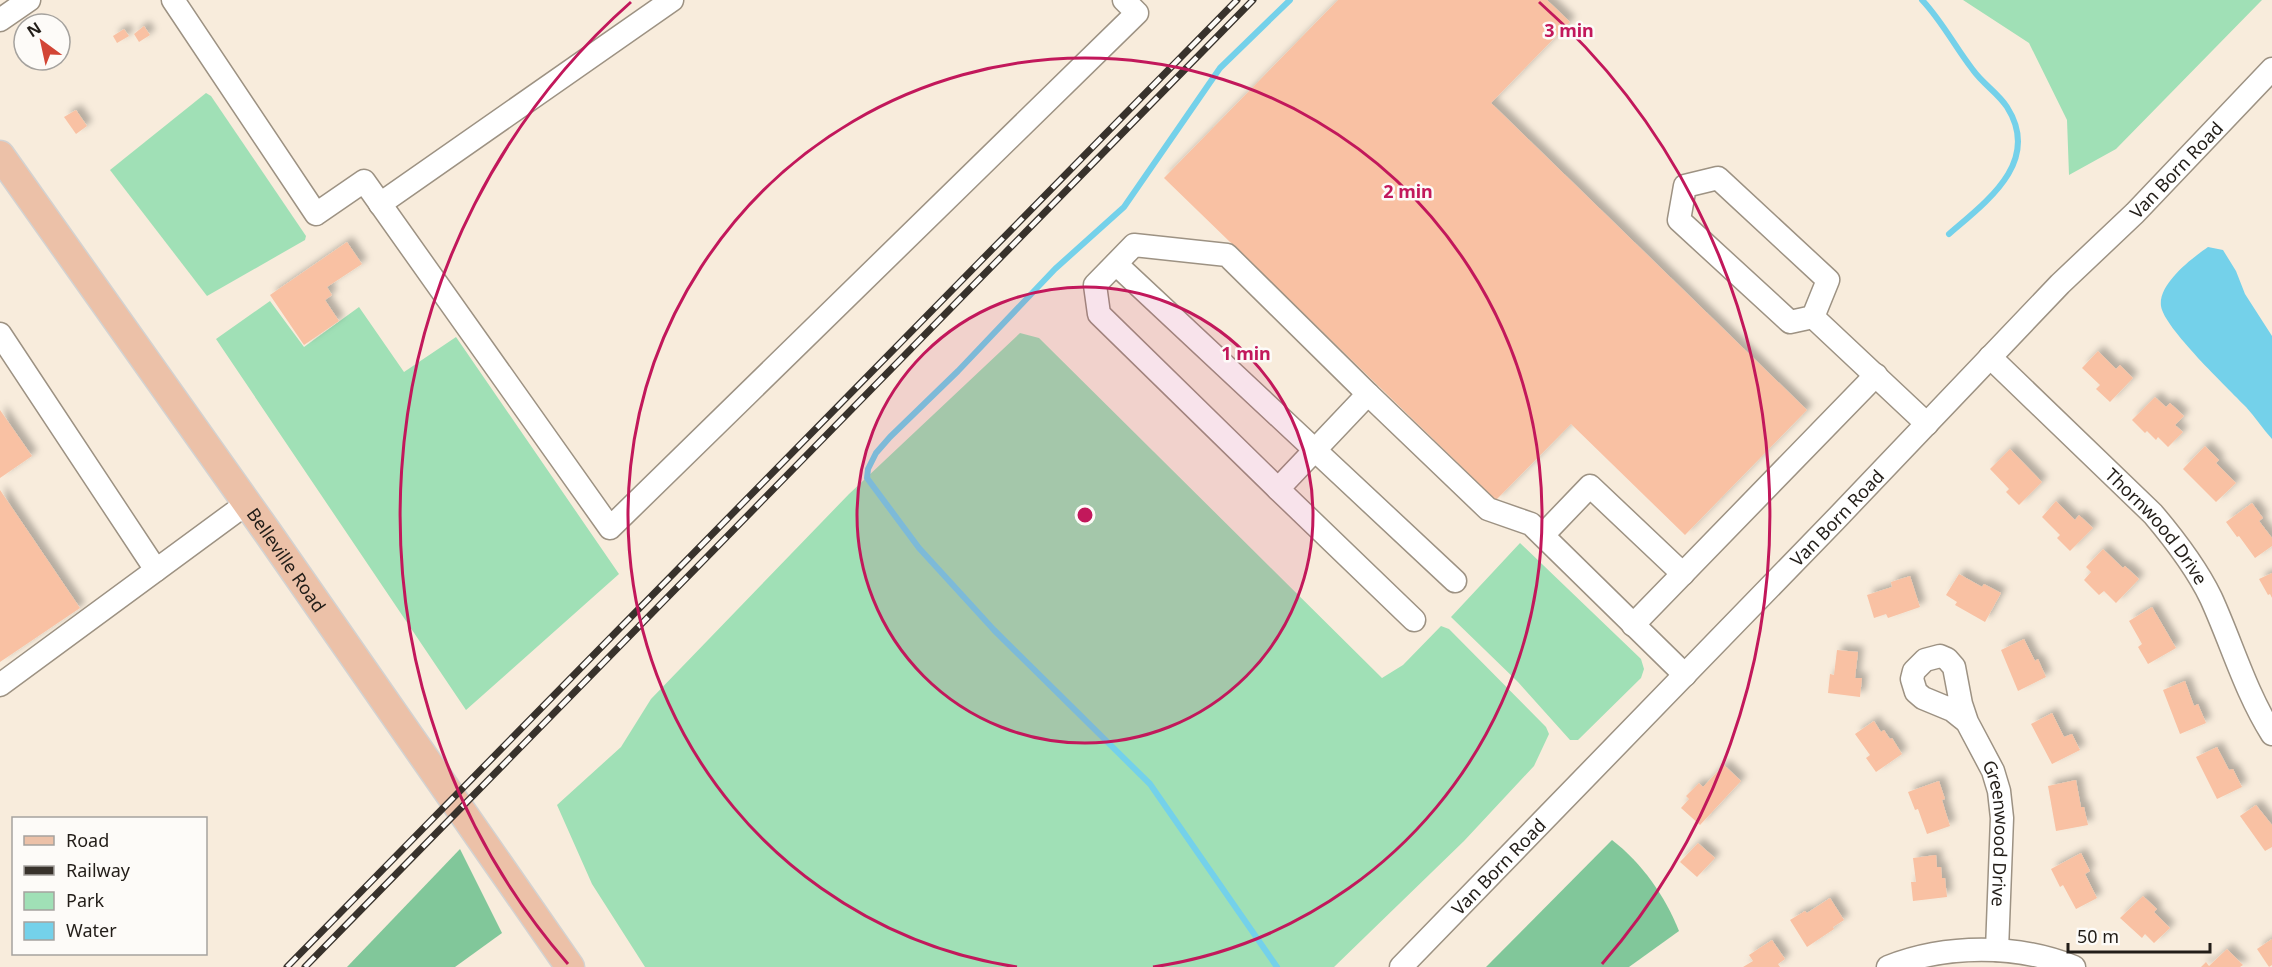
<svg xmlns="http://www.w3.org/2000/svg" width="2272" height="967" font-family="'Noto Sans',sans-serif">
<style>
.green{fill:#a0e0b6}
.forest{fill:#81c79a}
.water{fill:#74d1ea}
.lines{fill:none;stroke-linecap:round;stroke-linejoin:round}
.stream{stroke:#74d1ea;stroke-width:6}
.building{fill:#f9c1a3;filter:url(#shadow)}
.minor-casing{stroke:#9d9283;stroke-width:25}
.major-casing{stroke:#d3d2d1;stroke-width:31}
.minor{stroke:#fff;stroke-width:22}
.major{stroke:#ecc1a8;stroke-width:28}
.rail-casing{stroke:#38322c;stroke-width:7}
.rail{stroke:#fdfbf8;stroke-width:4.5;stroke-dasharray:14;stroke-linecap:butt}
.ring{fill:none;stroke:#c2185b;stroke-width:3}
.labels{text-anchor:middle;dominant-baseline:central;stroke-width:5;stroke-linejoin:round;paint-order:stroke}
.street-label{font-size:18px;fill:#221d18;stroke:#fdfbf8}
.centre{fill:#c2185b;stroke:#fdfbf8;stroke-width:3}
.ring-label{font-size:18px;text-anchor:middle;font-weight:bold;fill:#c2185b;stroke:#fdfbf8;stroke-width:5;stroke-linejoin:round;paint-order:stroke}
</style>
<defs>
<filter id="shadow"><feDropShadow dx="5.5" dy="-5.5" stdDeviation="3" flood-color="#0004"/></filter>
</defs>
<rect width="100%" height="100%" fill="#f8ecdc"/>
<!-- green -->
<g class="green">
<path d="M1963,0h299l-146,149 -47,26 -2,-55 -38,-77z"/>
<path d="M206,93l5,3 95,140 -1,4 -98,56 -97,-126z"/>
<path d="M270,301l34,46 55,-40 45,65 52,-35 163,237 -153,136 -250,-371z"/>
<path d="M1020,333l19,5 343,340 21,-13 38,-39 8,3 97,98 3,7 -15,32 -70,75 -130,126h-689l-53,-83 -35,-79 64,-58 30,-48 198,-205z"/>
<path d="M1520,543l121,116 3,10 -3,9 -63,62h-8l-52,-58 -67,-65z"/>
</g>
<!-- forest -->
<g class="forest">
<path d="M1612,840c30,23 53,56 67,91l-50,36h-143z"/>
<path d="M460,849l42,84 -47,34h-108z"/>
</g>
<!-- water -->
<path class="water" d="M2208,247l15,3 13,21 9,23 27,42v103c-9,-10 -17,-22 -26,-32 -18,-19 -82,-79 -85,-101 -3,-22 31,-48 47,-59z"/>
<g class="lines">
<!-- stream -->
<g class="stream">
<path d="M1922,0c20,21 33,47 51,70 10,14 25,23 34,37 35,55 -21,95 -58,127"/>
<path d="M1277,967l-127,-183 -156,-154 -75,-82 -52,-70 1,-9 8,-16 14,-16 68,-66 97,-102 69,-62 96,-139 70,-68"/>
</g>
</g>
<!-- building -->
<g class="building">
<path d="M1338,0h209l23,22 -79,81 316,307 -122,125 -114,-111 -75,76 -332,-322z"/>
<path d="M144,26l6,9 -11,7 -5,-8z"/>
<path d="M124,29l5,7 -12,7 -4,-7z"/>
<path d="M76,110l11,16 -11,8 -12,-17z"/>
<path d="M347,242l15,22 -35,23 5,8 -7,5 14,21 -35,24 -34,-50z"/>
<path d="M2098,351l18,18 4,-4 13,13 -23,24 -14,-13 4,-4 -18,-17z"/>
<path d="M2155,397l11,10 4,-4 14,13 -9,9 8,7 -15,15 -10,-10 -2,3 -9,-9 -2,2 -13,-13z"/>
<path d="M0,410l32,46 -32,22z"/>
<path d="M2205,446l14,14 -3,3 20,20 -20,19 -33,-33z"/>
<path d="M2010,449l32,33 -23,23 -13,-13 3,-3 -19,-20z"/>
<path d="M0,490l80,118 -80,54z"/>
<path d="M2056,501l19,19 4,-5 14,13 -23,23 -13,-13 3,-3 -18,-18z"/>
<path d="M2252,503l11,15 -4,3 13,17v8l-17,12 -16,-22 -2,1 -11,-15z"/>
<path d="M2103,549l20,19 2,-2 14,13 -23,24 -12,-12 -5,4 -15,-15 7,-8 -5,-5z"/>
<path d="M2272,573v25l-2,-4 -2,1 -9,-16z"/>
<path d="M1959,574l23,13 2,-3 17,9 -16,29 -30,-17 2,-3 -11,-7z"/>
<path d="M1910,576l10,31 -32,11 -2,-4 -12,4 -7,-23 25,-8 -1,-5z"/>
<path d="M2152,607l24,41 -28,16 -10,-17 4,-3 -13,-23z"/>
<path d="M2024,639l11,22 3,-2 8,18 -28,14 -17,-41z"/>
<path d="M1837,650l21,2 -3,26h7l-2,19 -32,-4 2,-19 4,1z"/>
<path d="M2185,681l9,25 4,-2 8,19 -26,11 -17,-44z"/>
<path d="M2052,713l12,24 8,-3 8,16 -28,14 -21,-40z"/>
<path d="M1874,721l7,11 3,-2 6,9 2,-1 10,16 -26,18 -10,-14 4,-3 -15,-21z"/>
<path d="M2217,747l12,23 4,-1 9,18 -25,12 -21,-42z"/>
<path d="M1724,765l17,16 -41,44 -19,-17 8,-9 -3,-3 13,-13 4,4z"/>
<path d="M2076,780l5,27h3l4,18 -32,6 -8,-45z"/>
<path d="M1939,781l6,18 -3,1 8,26 -23,8 -9,-25 -3,1 -7,-18z"/>
<path d="M2256,805l16,20v22l-7,4 -25,-35z"/>
<path d="M1698,843l17,15 -18,19 -17,-15z"/>
<path d="M2081,853l9,18 -5,3 12,24 -21,11 -13,-24 -3,2 -9,-18z"/>
<path d="M1936,855l1,12h4l1,11h3l2,19 -34,4 -2,-19h5l-3,-24z"/>
<path d="M2143,896l14,13 -3,3 16,16 -16,15 -9,-9 -3,4 -22,-20z"/>
<path d="M1830,898l14,22 -11,7 1,2 -27,18 -17,-27 15,-9 2,2z"/>
<path d="M2272,939v26l-3,2 -12,-18z"/>
<path d="M1772,940l13,19 -7,5 2,3h-37l10,-6 -4,-6z"/>
<path d="M2227,949l16,16 -3,2h-39l5,-5 3,4z"/>
</g>
<g class="lines">
<defs>
<g id="minor">
<path d="M173,0l143,214 48,-33 246,347 527,-515 -13,-13"/>
<path d="M0,20l29,-20"/>
<path d="M380,204l292,-204"/>
<path d="M1116,264l339,317"/>
<path d="M1813,317l15,-37 -110,-102 -33,8 -6,34 111,102 23,-5 114,107"/>
<path d="M0,334l156,236"/>
<path id="s1" d="M1990,357l163,157c22,26 43,53 58,84 21,46 34,93 61,136"/>
<path d="M1278,489l-179,-175 -4,-29 39,-40 93,10 141,139"/>
<path d="M1543,535l47,-49 93,88"/>
<path d="M1414,620l-136,-131 90,-95 120,115 43,15 154,151"/>
<path d="M1633,625l243,-250"/>
<path d="M0,685l246,-181"/>
<path id="s2" d="M1967,722l-15,-12 -29,-12 -7,-6 -4,-13 2,-8 11,-11 15,-4 7,3 7,8 7,37 6,18 26,49 6,20 3,27 -5,132"/>
<path id="s3" d="M1401,967l434,-447 225,-236 75,-71 137,-144"/>
<path d="M1888,967c58,-23 129,-23 186,0"/>
</g>
<g id="major">
<path id="s4" d="M0,155l268,378 302,434"/>
</g>
</defs>
<!-- minor casing -->
<use href="#minor" class="minor-casing"/>
<!-- major casing -->
<use href="#major" class="major-casing"/>
<!-- minor -->
<use href="#minor" class="minor"/>
<!-- major -->
<use href="#major" class="major"/>
<defs>
<g id="rail">
<path d="M287,967l950,-967"/>
<path d="M305,967l948,-967"/>
</g>
</defs>
<!-- rail casing -->
<use href="#rail" class="rail-casing"/>
<!-- rail -->
<use href="#rail" class="rail"/>
</g>
<!-- distance rings -->
<circle cx="1085" cy="515" r="228" fill="#c2185b" fill-opacity=".12"/>
<g class="ring">
<circle cx="1085" cy="515" r="228"/>
<path d="M1017 967A457 457 0 1 1 1153 967"/>
<path d="M568 964A685 685 0 0 1 631 2M1539 2A685 685 0 0 1 1602 964"/>
</g>
<g class="labels">
<!-- street labels -->
<g class="street-label">
<text stroke="none"><textPath href="#s3" startOffset="1112">Van Born Road</textPath></text>
<text stroke="none"><textPath href="#s3" startOffset="626">Van Born Road</textPath></text>
<text stroke="none"><textPath href="#s1" startOffset="238">Thornwood Drive</textPath></text>
<text stroke="none"><textPath href="#s4" startOffset="496">Belleville Road</textPath></text>
<text stroke="none"><textPath href="#s2" startOffset="306">Greenwood Drive</textPath></text>
<text stroke="none"><textPath href="#s3" startOffset="140">Van Born Road</textPath></text>
</g>
</g>
<circle cx="1085" cy="515" r="9" class="centre"/>
<g class="ring-label">
<text x="1569" y="37">3 min</text>
<text x="1408" y="198">2 min</text>
<text x="1246" y="360">1 min</text>
</g>
<!-- legend -->
<rect x="12" y="817" width="195" height="138" fill="#fdfbf8" stroke="#a5a29e" stroke-width="1.5"/>
<rect x="24" y="836" width="30" height="9" fill="#ecc1a8" stroke="#a5a29e" stroke-width="1.5"/>
<text x="66" y="847" font-size="18" fill="#221d18">Road</text>
<rect x="24" y="866" width="30" height="9" fill="#38322c" stroke="#a5a29e" stroke-width="1.5"/>
<text x="66" y="877" font-size="18" fill="#221d18">Railway</text>
<rect x="24" y="892" width="30" height="18" fill="#a0e0b6" stroke="#a5a29e" stroke-width="1.5"/>
<text x="66" y="907" font-size="18" fill="#221d18">Park</text>
<rect x="24" y="922" width="30" height="18" fill="#74d1ea" stroke="#a5a29e" stroke-width="1.5"/>
<text x="66" y="937" font-size="18" fill="#221d18">Water</text>
<!-- north arrow -->
<g transform="translate(42 42) rotate(327)"><circle r="28" fill="#fdfbf8" stroke="#a5a29e" stroke-width="1.5"/>
<path d="M0-4.5L10 22L0 15L-10 22Z" fill="#d24535"/>
<text y="-9" font-size="16" font-weight="bold" text-anchor="middle" fill="#221d18">N</text>
</g>
<!-- scale -->
<path d="M2068 943v9h142v-9" fill="none" stroke="#221d18" stroke-width="3"/>
<text x="2077" y="943" font-size="18" fill="#221d18" stroke="#fdfbf8" stroke-width="4.5" paint-order="stroke">50 m</text>
</svg>
